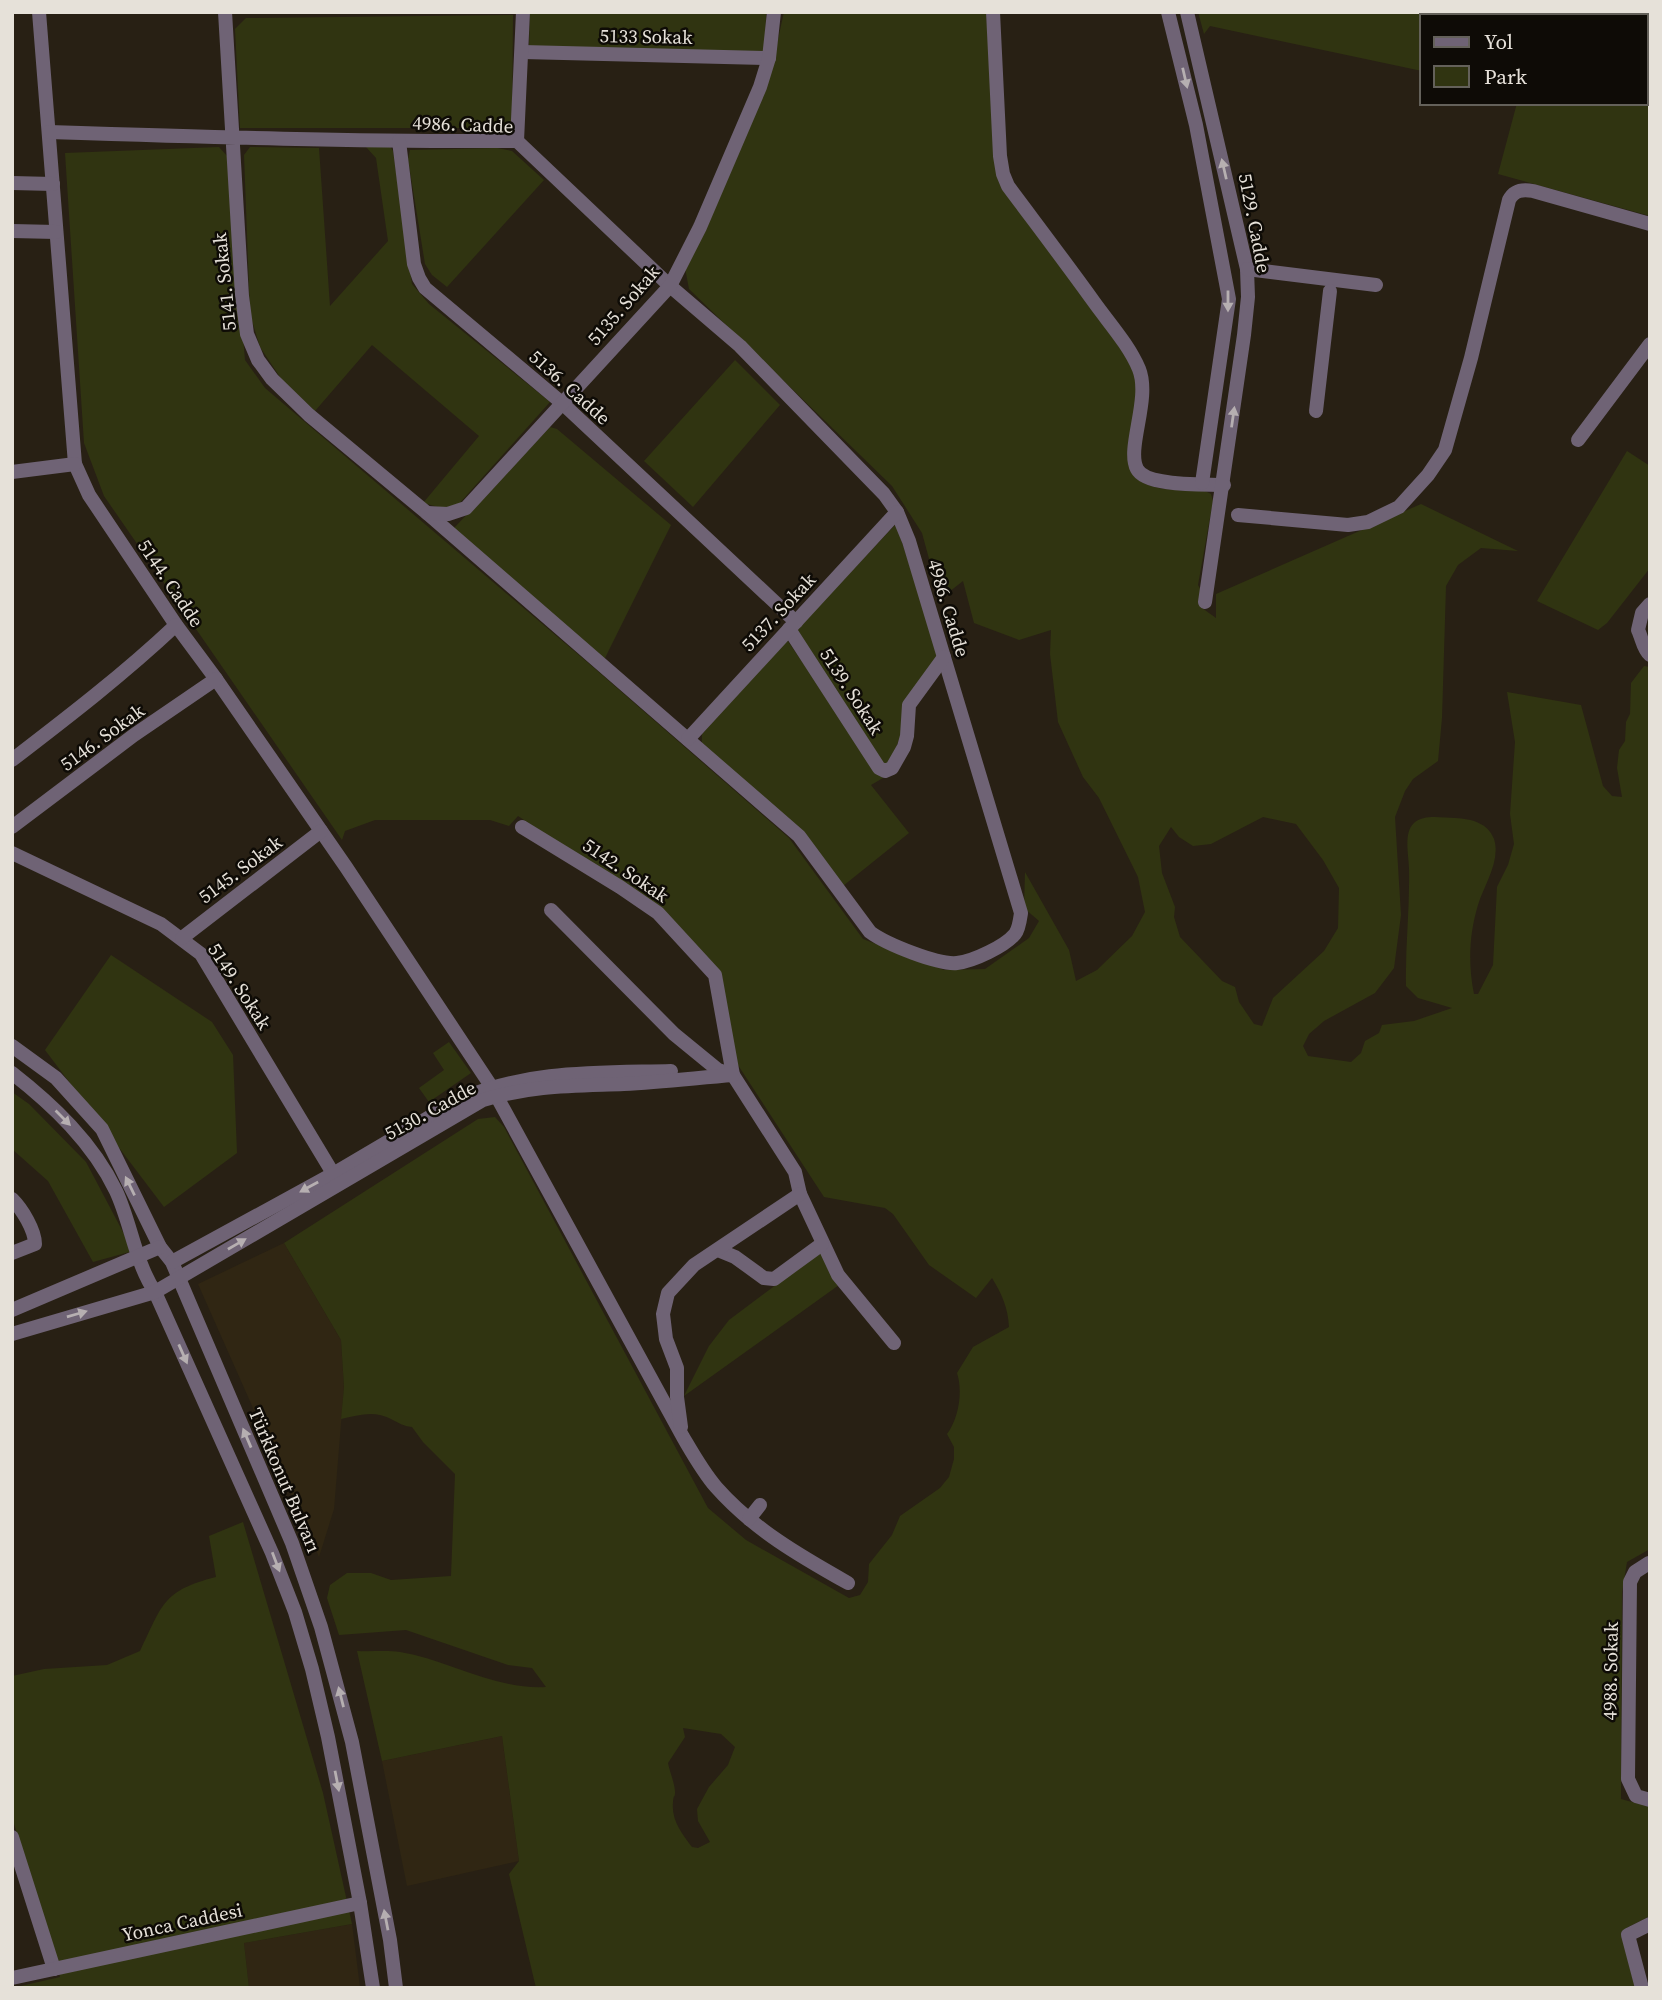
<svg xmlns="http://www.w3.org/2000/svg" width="1662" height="2000" font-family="'Source Serif 4',serif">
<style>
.built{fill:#302613}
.green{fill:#303411;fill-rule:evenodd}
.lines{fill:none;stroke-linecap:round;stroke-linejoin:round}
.minor{stroke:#6f6375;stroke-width:14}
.oneway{fill:#b6afb1}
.labels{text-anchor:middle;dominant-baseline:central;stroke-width:5;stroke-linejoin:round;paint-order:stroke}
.street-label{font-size:19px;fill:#e6e1d9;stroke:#0e0b06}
</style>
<rect width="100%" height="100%" fill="#282014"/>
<!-- built -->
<g class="built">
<path d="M284,1243l57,97 3,47 -10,122 -15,48 -121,-273z"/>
<path d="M502,1736l17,125 -112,25 -25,-125z"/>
<path d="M352,1924l8,64h-111l-5,-45z"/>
</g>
<!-- green -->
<g class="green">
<path d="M530,12l236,1 -1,39 -236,-4z"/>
<path d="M784,12h202l11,156 135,193c3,8 8,18 7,26 -1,23 -24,80 1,94 18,11 45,9 65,10l6,3 2,7 -15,84 4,7v16l14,10v-24l205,-90 97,47 -37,-3 -23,17 -12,21 -4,132 -4,43 -25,18 -8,12 -10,26 6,98 -7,53 -19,25 -51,28 -15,13 -6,12 5,10 43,6 10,-9 4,-12 14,-8 3,-8 32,-4 38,-13 -34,-10 -12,-12c-1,-39 4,-78 3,-117 0,-13 -6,-36 5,-46 10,-9 28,-5 41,-5 17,1 33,5 39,21 7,22 -10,46 -16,66 -9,30 -10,59 -4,89h4l15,-29 4,-78 11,-22 6,-21 -4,-30 5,-72 -8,-50 74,13 22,81 9,10 10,1 -5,-29 2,-18 6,-9 1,-19 4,-8 1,-31 13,-17 6,1v882l-23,13 -5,30 -1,207 29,8v109l-22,11 -7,6 14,55h-1099l-27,-114 10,-13 -17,-125 -120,25 -25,-110c14,1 29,-1 43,1 49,8 95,38 146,35l-14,-19 -24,-3 -102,-35 -67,5 -12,-37 3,-13 17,-12h24l20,7 60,-4 4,-102 -32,-32 -11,-15c-9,-1 -13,-4 -21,-8 -16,-9 -33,-4 -50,0l3,-32 -3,-47 -57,-97 194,-124 17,-2 9,10 204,381 38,32 103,58 11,-3 8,-13 1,-18 23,-29 8,-19 40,-28 9,-11 5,-18v-12l-7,-13c12,-16 16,-43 10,-61l16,-26 36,-20c-1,-19 -7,-33 -17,-49l-16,20 -47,-33 -36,-51 -8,-6 -61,-11 -90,-138 -16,-89 -58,-61 -142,-93 -9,10 -19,-6h-115l-30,11 -3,9 -238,-344 -20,-53 -19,-290 154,-6 9,10 17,203 20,28 328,279 196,171 74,101 81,31 41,-1 44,-31 10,-17 -15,-13 1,-36 44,78 7,31 21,-11 35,-34 13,-24 -7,-35 -39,-79 -16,-21 -25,-55 -8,-68 1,-24 -32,10 -45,-17 -11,-42 -23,18 -18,-66 -30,-47 -203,-197 -4,-21 88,-206zM1263,817l33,7 27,36 16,28 -1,40 -14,23 -51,47 -11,28 -8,-2 -15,-22 -4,-15 -13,-6 -42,-44 -6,-20 1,-10 -13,-34 -3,-27 12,-19 8,10 14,9 18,-2zM683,1728l38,6 14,13 -7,18 -19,22 -12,22 1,12 12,21 -12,6 -6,-1c-10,-13 -21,-27 -19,-45 1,-10 2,-2 2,-11 -1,-10 -5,-18 -7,-28l17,-26z"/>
<path d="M1198,12h452v204l-152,-42 19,-71h129v-87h-224v55l-212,-45 -6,8z"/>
<path d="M513,15l-1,113h-272l-5,-99 11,-11z"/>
<path d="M390,146l3,5 19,133 17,20 121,98 -93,104 -15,2 -19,-5 56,-67 -107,-91 -57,66 -33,-31 -22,-33 -10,-33 -6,-159 6,-8 69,1 11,158 58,-65 -12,-83 -10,-11z"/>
<path d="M497,148l15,3 32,29 -97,107 -15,-12 -7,-11 -17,-105 2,-9z"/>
<path d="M735,360l45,45 -87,102 -49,-46z"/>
<path d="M550,427l7,2 114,96 -67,135 -150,-132z"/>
<path d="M1627,451l23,15v102l-43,55 -9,7 -61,-29z"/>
<path d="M896,524l43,131 -37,77 -12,31h-8l-86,-133z"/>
<path d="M787,640l96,138 -12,7 38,48 -66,53 -141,-140v-12z"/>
<path d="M111,955l101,67 21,33 4,98 -73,54 -119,-157z"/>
<path d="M449,1042l22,31 -42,29 -10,-14 25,-18 -11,-17z"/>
<path d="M12,1092l17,12 57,58 47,89 -40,11 -45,-81 -36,-32z"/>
<path d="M820,1252l19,33 -155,111 25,-50 20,-26z"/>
<path d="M243,1522l80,271 29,131 -108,19 5,45h-237l48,-11 -48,-160v-141l32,-7 63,-4 33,-14c23,-47 22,-60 76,-74l-7,-41z"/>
</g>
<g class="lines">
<!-- minor -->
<g class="minor">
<path d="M39,12l36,452 14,31 87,130 40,54 130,188 145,219 192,351c10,17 20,35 33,50 37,42 84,69 132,96"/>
<path d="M993,12l7,144 3,18 5,12c29,39 58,77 86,116 15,21 35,43 45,67 12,30 -13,79 -2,100 9,18 68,15 87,16"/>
<path d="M1168,12l28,113 33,174 -27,184"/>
<path d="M1187,12l60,257 1,28 -4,38 -39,267"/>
<path d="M523,52l246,6"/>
<path d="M49,132c156,5 312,10 468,9l153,145 70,60 144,148 13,18 12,29 112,372c-1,7 -2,16 -6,21 -10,12 -41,27 -58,29 -19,2 -71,-19 -87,-31l-71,-96 -372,-323 -118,-98 -37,-36 -14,-19 -11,-26 -5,-38 -17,-284"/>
<path d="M399,141l15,123 5,14 6,10 137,115 234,219"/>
<path d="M517,141l6,-129"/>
<path d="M12,183l41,1"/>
<path d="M12,231l44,1"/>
<path d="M1247,269l129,16"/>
<path d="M1316,411l14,-120"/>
<path d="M1578,440l72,-96"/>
<path d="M12,472l63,-8"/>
<path d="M427,513l21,1 18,-6 204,-222 30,-59 60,-140 9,-29 5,-46"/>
<path d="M1238,515l110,10 20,-3 31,-15 29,-32 17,-25 26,-92 38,-158c5,-10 14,-11 24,-9l117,33"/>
<path d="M1650,604l-8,9 -4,17c4,8 5,19 12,25"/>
<path d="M789,629l90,139 6,3 7,-3 12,-21 3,-11 2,-31 35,-48"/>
<path d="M688,739l209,-227"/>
<path d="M12,760c56,-43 112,-86 164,-135"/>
<path d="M12,827l122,-92 82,-56"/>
<path d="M12,853l149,71 40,30 136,226"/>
<path d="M551,910l123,124 44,36 15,5 62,97 5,22 38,81 56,68"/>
<path d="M182,938l139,-107"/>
<path d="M12,1046l44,32 46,51 58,118 12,15 120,281 29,84 31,115 38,198 6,48"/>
<path d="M12,1073c41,32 81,70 104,118 15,32 19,71 39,101l117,261 23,59 17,57 16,68 32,166 13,85"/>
<path d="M12,1199c10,10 23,31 23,45l-23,9"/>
<path d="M718,1250l17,7 29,21 10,1 48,-35"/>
<path d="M172,1262l161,-88 127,-75c69,-29 137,-26 211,-28"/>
<path d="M12,1310l148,-63"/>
<path d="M12,1334l143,-42 328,-192c49,-15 91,-14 141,-16 36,-2 72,-6 109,-9l-18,-100 -57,-62 -38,-26 -98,-60"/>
<path d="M681,1427l-4,-30v-29l-11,-29 -3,-25 5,-21 26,-28 106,-71"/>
<path d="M749,1519l11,-14"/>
<path d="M1649,1563l-14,9 -5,10 -2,197 8,17 14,4"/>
<path d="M12,1837l42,132"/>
<path d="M12,1978l348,-75"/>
<path d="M1642,1988l-14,-53 22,-11"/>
</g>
</g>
<!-- one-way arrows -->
<defs><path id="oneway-solid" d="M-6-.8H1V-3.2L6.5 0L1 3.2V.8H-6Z" transform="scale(1.75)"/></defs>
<g class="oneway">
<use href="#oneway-solid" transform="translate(1185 78) rotate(77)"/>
<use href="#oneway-solid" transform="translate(1224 169) rotate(-103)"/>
<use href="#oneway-solid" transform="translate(1228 301) rotate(90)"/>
<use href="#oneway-solid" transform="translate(1233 417) rotate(-82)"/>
<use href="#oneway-solid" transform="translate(63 1118) rotate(45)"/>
<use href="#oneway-solid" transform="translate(130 1186) rotate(-116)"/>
<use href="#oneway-solid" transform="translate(309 1187) rotate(151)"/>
<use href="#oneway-solid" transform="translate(237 1244) rotate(-30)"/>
<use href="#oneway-solid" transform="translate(77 1314) rotate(-16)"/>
<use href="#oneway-solid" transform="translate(183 1354) rotate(66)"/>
<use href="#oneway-solid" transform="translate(247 1438) rotate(-113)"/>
<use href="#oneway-solid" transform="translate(276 1562) rotate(69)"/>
<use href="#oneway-solid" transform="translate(341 1697) rotate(-104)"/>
<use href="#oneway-solid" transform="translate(337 1781) rotate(79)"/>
<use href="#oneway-solid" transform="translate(386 1920) rotate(-101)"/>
</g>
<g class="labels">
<!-- street labels -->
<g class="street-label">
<text transform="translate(646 36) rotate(1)">5133 Sokak</text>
<text transform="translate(463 124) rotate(2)">4986. Cadde</text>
<text transform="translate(1255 223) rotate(79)">5129. Cadde</text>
<text transform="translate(224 282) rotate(-96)">5141. Sokak</text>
<text transform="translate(623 305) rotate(-49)">5135. Sokak</text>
<text transform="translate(570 387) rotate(42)">5136. Cadde</text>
<text transform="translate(171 583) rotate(56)">5144. Cadde</text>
<text transform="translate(949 608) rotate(73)">4986. Cadde</text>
<text transform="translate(778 612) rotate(-47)">5137. Sokak</text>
<text transform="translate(852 691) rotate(57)">5139. Sokak</text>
<text transform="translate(102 737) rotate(-36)">5146. Sokak</text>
<text transform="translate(240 869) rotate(-37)">5145. Sokak</text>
<text transform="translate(626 870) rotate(34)">5142. Sokak</text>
<text transform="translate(240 986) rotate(57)">5149. Sokak</text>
<text transform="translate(430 1110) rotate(-29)">5130. Cadde</text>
<text transform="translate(285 1480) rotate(67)">Türkkonut Bulvarı</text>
<text transform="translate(1610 1671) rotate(-89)">4988. Sokak</text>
<text transform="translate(182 1922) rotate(-12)">Yonca Caddesi</text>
</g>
</g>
<!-- border -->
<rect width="1662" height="2000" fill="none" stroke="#e6e1d9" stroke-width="28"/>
<!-- legend -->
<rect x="1420" y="14" width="228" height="91" fill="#0e0b06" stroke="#64615a" stroke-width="2"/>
<rect x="1434" y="37" width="35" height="10" fill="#6f6375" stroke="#64615a" stroke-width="2"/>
<text x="1484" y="49" font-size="21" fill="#e6e1d9">Yol</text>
<rect x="1434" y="66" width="35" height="21" fill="#303411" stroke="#64615a" stroke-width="2"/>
<text x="1484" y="84" font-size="21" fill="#e6e1d9">Park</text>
</svg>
